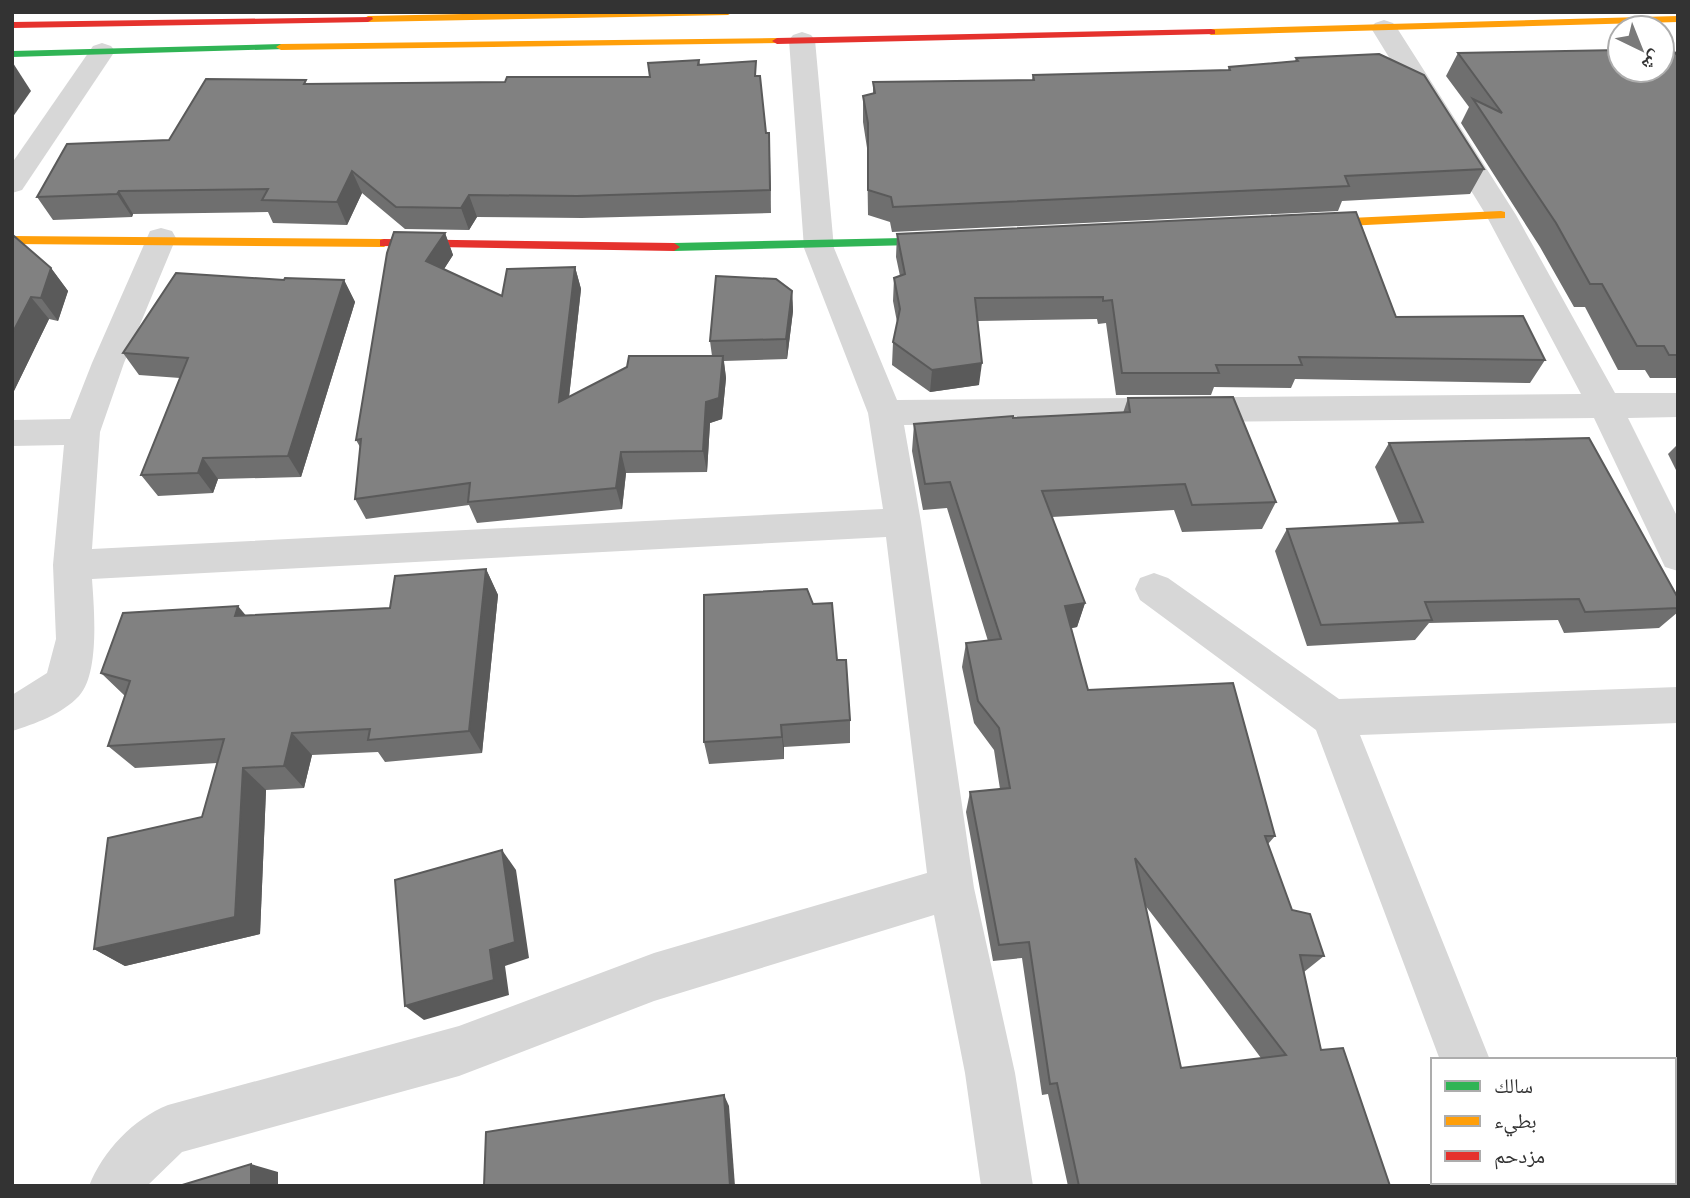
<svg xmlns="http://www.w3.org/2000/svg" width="1690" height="1198" font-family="'PT Sans Narrow','Noto Naskh Arabic',sans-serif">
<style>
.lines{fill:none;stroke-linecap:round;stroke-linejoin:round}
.street{fill:#d7d7d7;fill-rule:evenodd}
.fast{fill:#30b455;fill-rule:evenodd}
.slow{fill:#ff9f0a;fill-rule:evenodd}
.jam{fill:#e5322d;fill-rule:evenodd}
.wall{fill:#6f6f6f;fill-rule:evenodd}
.shaded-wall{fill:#5a5a5a}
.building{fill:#818181;stroke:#5a5a5a;stroke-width:2;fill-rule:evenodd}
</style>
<rect width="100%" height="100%" fill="#fff"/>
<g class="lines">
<!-- street -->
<g class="street">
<path d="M1384,20l9,3 4,5 119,187 99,178h63v24l-50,1 50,100v53l-13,-4 -71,-149 -690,7 17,97 53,366 41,185 18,113h-52l-16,-113 -31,-158 -280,86 -195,75 -277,76 -35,34h-58c14,-35 44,-67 79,-81l291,-79 195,-73 273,-80 -41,-336 -794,42c2,29 8,94 -13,117 -17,18 -44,28 -67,35v-36l35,-22 9,-34 -3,-74 11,-120 -52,1v-26l58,-1 22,-56 58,-132 11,-3 11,3 4,7 -52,125 -24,69 -8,117 791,-40 -15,-96 -64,-165 -15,-208 4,-5 9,-3 9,3 4,5 19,208 63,152 684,-6 -95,-179 -115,-187 4,-5z"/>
<path d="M102,43l9,3 4,5 -93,139 -10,3v-30l81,-117z"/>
<path d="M1154,573l14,5 171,121 339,-12v36l-318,12 130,325h-50l-124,-330 -176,-130 -5,-11 5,-11z"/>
<path d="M1486,1182h53l1,4h-53z"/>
</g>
<!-- fast -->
<g class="fast">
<path d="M281,44l4,1v4l-273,8v-6z"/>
<path d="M950,237l4,1v6l-280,7 -6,-4 6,-4z"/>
</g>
<!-- slow -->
<g class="slow">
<path d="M559,12h174l-5,3 -360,7 -5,-3 5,-3z"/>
<path d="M1678,16v6l-467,13 -5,-3 5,-3z"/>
<path d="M777,38l5,3 -1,2 -500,7 -5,-3 5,-3z"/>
<path d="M1501,211l4,1v6l-198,10 -6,-4 6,-4z"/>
<path d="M12,236l372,3 6,4 -6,4 -372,-3z"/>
</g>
<!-- jam -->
<g class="jam">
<path d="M372,17l1,2 -5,3 -356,6v-6z"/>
<path d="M1211,29l4,1v4l-438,10 -5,-3 5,-3z"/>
<path d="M384,239l290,4 6,4 -6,4 -294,-5v-6z"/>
</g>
</g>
<!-- wall -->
<g class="wall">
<path d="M1458,53l220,3v322h-28l-5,-8h-27l-33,-63h-11l-34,-60 -79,-124 8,-16 -23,-31z"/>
<path d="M1296,58l188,111 -14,25 -128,7 -4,10 -446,21 -2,-10 -22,-7 -1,-67 -4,-26v-26l10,-2v-12l159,-2 1,-5 195,-5 1,-3 66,-6z"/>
<path d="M699,60l1,5 57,11 9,57h3l2,80 -189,5 -105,-1 -8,13 -64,-1 -43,-36 -15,32 -74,-2 -5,-11 -135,2 -1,3 -79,3 -16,-23 132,-57 139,-56 197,-2 145,-5z"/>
<path d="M445,233l8,22 -9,14 58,27 73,-29 6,22 -12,108 143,-41 -2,-15 82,-50 1,20 -6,48 -63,2 2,17 -4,41 -12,4 -3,49 -81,1 -4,36 -145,14 -8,-18 -103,14 -11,-20 5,-52 -4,-7z"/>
<path d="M897,234l499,83 149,43 -15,23 -235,-4 -4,9 -77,-1 -3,8h-95l-10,-72 -8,1 -1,-5 -119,2 1,64 -49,7 -38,-27 1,-23 4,-20 -4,-21 1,-23 6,-2 -4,-19z"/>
<path d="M12,240l39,28 17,23 -10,30 -9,-2 -37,76z"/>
<path d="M284,280h60l11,22 -54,175 -83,2 -5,14 -55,3 -17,-21 39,-97 -41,-3 -16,-22z"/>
<path d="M1128,398l148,104 -14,27 -80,3 -8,-22 -122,7 33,86 -8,24 -6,1 17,62 187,146 -7,8 24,66 32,46 -20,16 17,78 69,136h-322l-20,-92 -6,1 -20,-137 -29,3 -27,-149 4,-20 30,-3 -6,-39 -20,-27 -12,-56 4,-24 22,-2 -41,-133 -24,2 -11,-59 2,-27 209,-11zM1145,905l57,74 59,79 -80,10z"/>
<path d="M1389,443l289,155v14l-19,16 -95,5 -6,-13 -129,3 -14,17 -108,6 -32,-95 12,-22 112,-6 -24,-56z"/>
<path d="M1678,444v30l-10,-20z"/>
<path d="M486,569l12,26 -16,158 -97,9 -7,-10 -66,3 -8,33 -38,2 -6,144 -135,32 -31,-17 108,-132 15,-54 -82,5 -27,-22 17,-50 -24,-23 145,-57 144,-8z"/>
<path d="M837,660l13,60v23l-66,4v12l-75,5 -5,-22z"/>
</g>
<!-- shaded-wall -->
<g class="shaded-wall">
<path d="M13,63l18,28 -19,27v-54z"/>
<path d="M769,133l1,23 1,57 -1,-23z"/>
<path d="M352,171l10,22 -15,32 -10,-23z"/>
<path d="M119,191l14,23 -1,3 -15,-23z"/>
<path d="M469,195l8,22 -8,13 -8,-22z"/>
<path d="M445,233l8,22 -18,28 -9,-22z"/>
<path d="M575,267l6,22 -15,135 -7,-22z"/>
<path d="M51,268l17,23 -10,30 -17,-23z"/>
<path d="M344,280l11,22 -54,175 -13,-21z"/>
<path d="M792,291l1,20 -6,48 -1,-20z"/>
<path d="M31,297l18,22 -37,76v-61z"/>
<path d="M723,356l3,22 -4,41 -12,4 -3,49 -4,-21 3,-49z"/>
<path d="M982,363l-3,22 -49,7 2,-22z"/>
<path d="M621,452l5,21 -4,36 -6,-21z"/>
<path d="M203,458l15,21 -5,14 -15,-20z"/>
<path d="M486,569l12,26 -16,158 -13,-22z"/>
<path d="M1085,603l-8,24 -20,4 8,-25z"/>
<path d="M238,606l21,25 -24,-15z"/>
<path d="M781,725l3,22v12l-2,-22z"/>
<path d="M292,733l20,22 -8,33 -20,-22z"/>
<path d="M243,768l23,22 -6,144 -135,32 -31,-17z"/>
<path d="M502,850l14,20 13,88 -24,8 4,29 -85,25 -19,-14 85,-56z"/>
<path d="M724,1095l5,11 6,80h-5z"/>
<path d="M251,1164l27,8v14h-27z"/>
</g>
<!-- building -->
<g class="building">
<path d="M1662,49h10l6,7v299h-9l-5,-9h-27l-35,-62h-12l-34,-61 -83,-124 29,14 -44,-60 162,-3v20h42z"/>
<path d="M1379,54l45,21 60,94 -139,7 4,10 -456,21 -2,-10 -23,-7v-67l-5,-27 12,-3 -2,-11 161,-2 -1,-5 197,-5 -1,-3 69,-6 -2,-3z"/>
<path d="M699,60l-1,5 58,-4 -1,15h5l6,57h3l1,57 -193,6 -108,-1 -8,13 -65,-1 -44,-36 -15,31 -75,-2 6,-11 -149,2 -2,3 -80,3 30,-53 102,-4 37,-61 100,1 -2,4 201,-2 2,-5h143l-2,-14z"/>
<path d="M1356,212l40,105 127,-1 22,44 -246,-3 3,8h-86l3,8h-97l-10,-73 -9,1v-4l-128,1 7,65 -50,7 -39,-28 7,-33 -6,-31 11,-4 -8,-40z"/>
<path d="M394,232l51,1 -19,28 76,35 5,-27 68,-2 -16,135 68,-35 2,-11h94l-4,42 -13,4 -3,49 -82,1 -5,36 -148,14 2,-19 -115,16 6,-60 -5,1 31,-187z"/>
<path d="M14,236l37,32 -10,30 -10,-1 -19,37v-94z"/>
<path d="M176,273l108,7 1,-2 59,2 -56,176 -85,2 -5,15 -57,2 47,-117 -65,-5z"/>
<path d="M716,276l60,3 16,12 -6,48 -76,2z"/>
<path d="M1233,397l43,105 -84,3 -7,-21 -143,7 43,112 -20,3 23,84 145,-7 42,153h-10l27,74 18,4 14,42 -24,-1 21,95 22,-2 47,138h-311l-22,-103 -7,1 -21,-142 -30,3 -29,-153 40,-4 -11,-60 -21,-27 -12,-58 35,-4 -51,-157 -25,2 -11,-60 99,-8v2l117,-6 -2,-14zM1135,858l151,197 -105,13z"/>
<path d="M1589,438l89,160v10l-93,4 -6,-13 -154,3 7,18 -111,5 -34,-96 136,-7 -34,-79z"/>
<path d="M486,569l-17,162 -101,9 2,-11 -78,4 -8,33 -41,2 -8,149 -141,32 14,-111 94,-21 22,-78 -116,7 22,-65 -29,-8 22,-60 115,-7 -3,10 155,-8 5,-32z"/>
<path d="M807,589l6,15 19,-1 5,57h9l4,60 -69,5 1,12 -78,5v-147z"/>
<path d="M502,850l13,92 -25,8 4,30 -89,26 -10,-126z"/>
<path d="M724,1095l6,91h-246l2,-54z"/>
<path d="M251,1164v22h-72z"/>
</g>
<!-- border -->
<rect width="1690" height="1198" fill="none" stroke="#333333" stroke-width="28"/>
<!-- legend -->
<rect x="1431" y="1058" width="245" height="126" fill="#ffffff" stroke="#adadad" stroke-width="2"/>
<rect x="1445" y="1081" width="35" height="10" fill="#30b455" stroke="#adadad" stroke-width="2"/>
<text x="1494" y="1093" font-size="21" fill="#333333">سالك</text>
<rect x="1445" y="1116" width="35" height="10" fill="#ff9f0a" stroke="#adadad" stroke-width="2"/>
<text x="1494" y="1128" font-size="21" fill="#333333">بطيء</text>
<rect x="1445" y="1151" width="35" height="10" fill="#e5322d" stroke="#adadad" stroke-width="2"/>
<text x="1494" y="1163" font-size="21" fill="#333333">مزدحم</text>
<!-- north arrow -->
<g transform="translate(1641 49) rotate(137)"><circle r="33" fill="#ffffff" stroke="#adadad" stroke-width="2"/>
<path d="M0-5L12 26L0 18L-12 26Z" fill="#7a7a7a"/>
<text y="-10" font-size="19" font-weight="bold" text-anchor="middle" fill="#333333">ش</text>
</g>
</svg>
